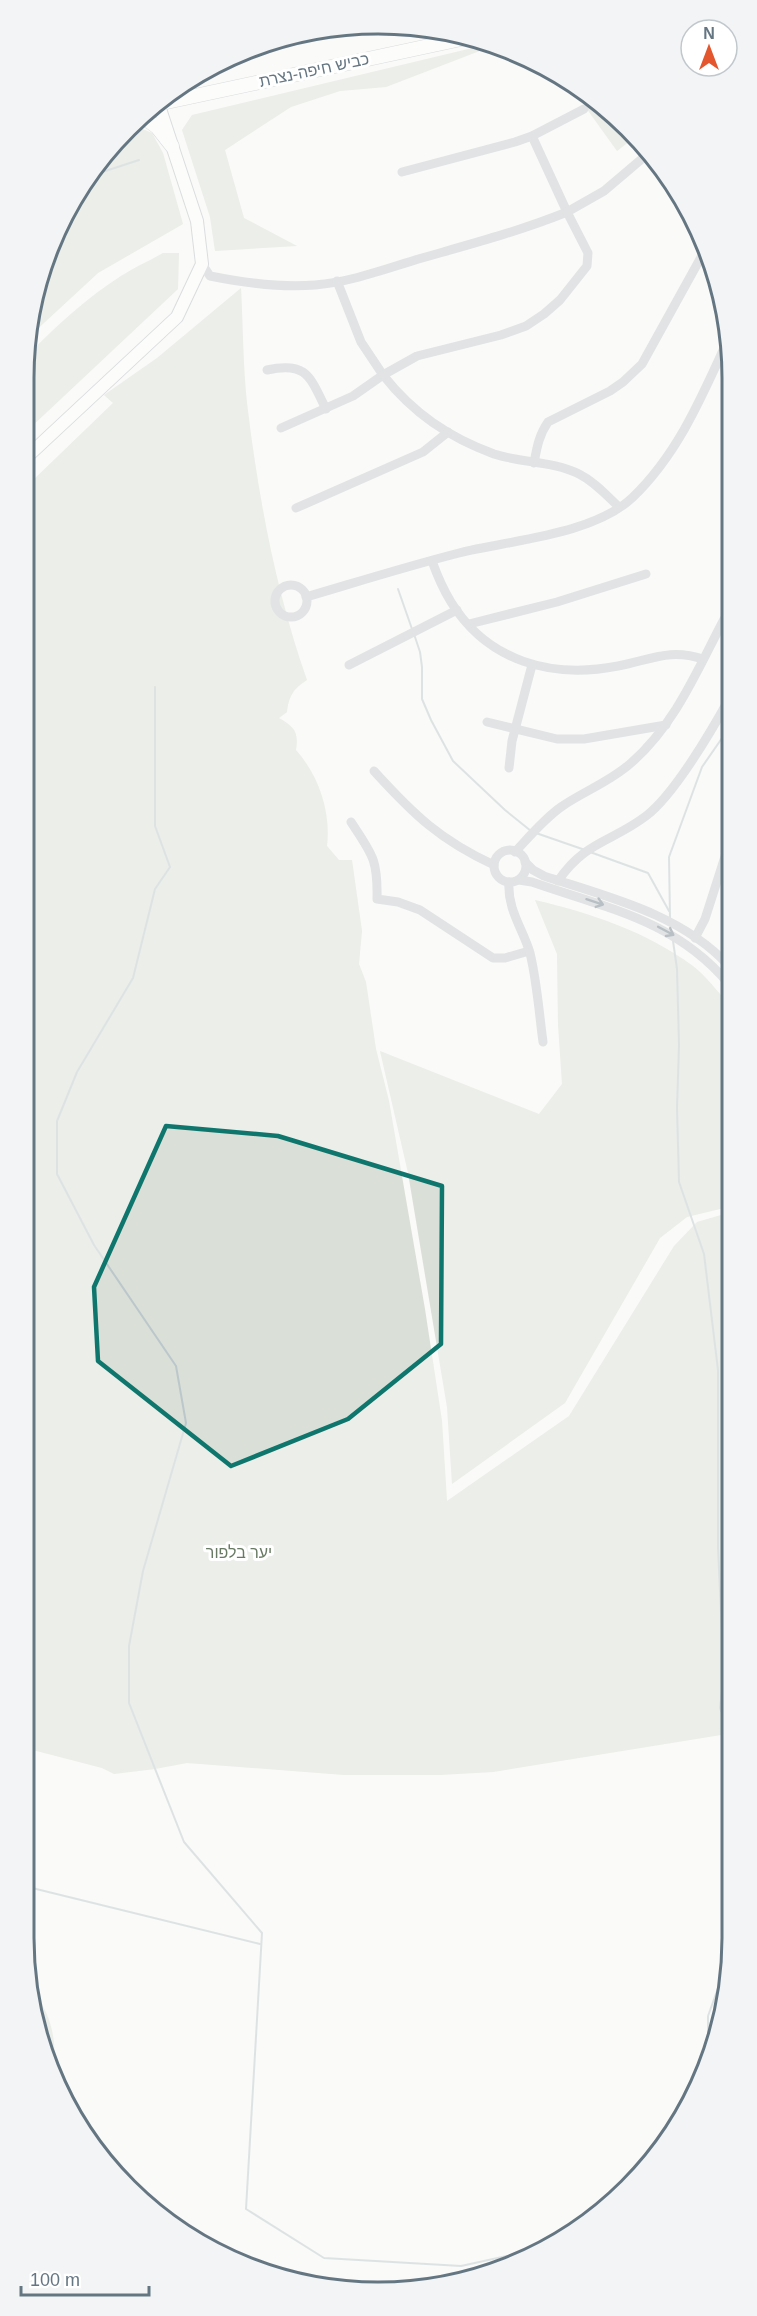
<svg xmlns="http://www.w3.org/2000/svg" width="757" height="2316" font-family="Arial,'Noto Sans Hebrew',sans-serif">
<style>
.green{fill:#dadfd7}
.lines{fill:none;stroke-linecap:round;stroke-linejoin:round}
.stream{stroke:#bbc7cb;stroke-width:2}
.major-casing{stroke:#b5babe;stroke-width:14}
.highway-casing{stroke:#b4b9bd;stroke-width:15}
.minor{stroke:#c3c8cc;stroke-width:9}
.major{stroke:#fff;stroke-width:12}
.highway{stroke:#fff;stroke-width:14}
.oneway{stroke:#6a7a87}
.marked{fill:none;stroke:#0f766e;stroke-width:4.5;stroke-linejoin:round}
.labels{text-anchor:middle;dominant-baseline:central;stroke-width:6;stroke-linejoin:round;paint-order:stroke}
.street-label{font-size:16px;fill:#657683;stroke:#fff}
.park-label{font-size:16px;fill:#687a64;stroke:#fff}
.rim{fill:none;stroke:#657683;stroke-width:3}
</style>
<rect width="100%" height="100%" fill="#fafaf8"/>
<!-- green -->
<g class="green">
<path d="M485,45l5,2 -104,40 -46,4 -49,16 -66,43 19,68 53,28 -82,5 -5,-34 -28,-87 10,-15z"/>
<path d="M592,101l43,36 -18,14 -33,-46z"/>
<path d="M138,127l14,6 11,20 20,71 -85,49 -67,62v-26l53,-128z"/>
<path d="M163,253h16l-1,36 -148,139 1,-76c27,-28 57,-55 90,-76 14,-9 28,-15 42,-23z"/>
<path d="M241,288c2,38 2,77 6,115 11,93 29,189 60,277 -14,9 -18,16 -20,32l-8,6c15,9 20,13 17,32 23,26 35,62 31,96l12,14h13l10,71 -3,33 7,18 10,67 13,52 36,208 17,112 5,80 122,-85 105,-170 23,-24 31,-9 -1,521 -234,38 -53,3h-96l-157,-12 -32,6 -41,5 -12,-6 -77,-20 5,-1265 83,-80 -9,-8 53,-37z"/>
<path d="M535,900c56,13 112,32 158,66 13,10 24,25 35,37v204l-41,10 -27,21 -95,165 -113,81 -5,-77 -39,-234 -28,-122 159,63 23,-30 -4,-60 -1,-70z"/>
<path d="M35,1995c19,23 22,53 18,81z"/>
</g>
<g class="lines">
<!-- stream -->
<g class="stream">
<path d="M90,176l49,-16"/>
<path d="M398,589l14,40"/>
<path d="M414,634l6,18 2,15v32l9,21 22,41 52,49 26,21"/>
<path d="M155,687v139l15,41 -15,22 -22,89 -56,94 -20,49v53l37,71 82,121 10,57 -43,148 -14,75v57l55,139 78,91 -16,276 78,49 137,8 77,-17"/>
<path d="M536,833l49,17"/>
<path d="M590,852l58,21 21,38"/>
<path d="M670,918l-1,-61 33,-90 27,-39"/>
<path d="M673,941l4,28 2,76 -2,63 2,74 25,72 14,116v178l6,127 -4,33 7,19"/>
<path d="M24,1886l236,58"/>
<path d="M708,2050v-34l18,-50"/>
</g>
<defs>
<path id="major" d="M30,454l147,-137 25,-53 -5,-43 -38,-115"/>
<g id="highway">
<path d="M162,103l304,-65"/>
<path d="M146,119l11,8 15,19"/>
</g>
</defs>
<!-- major casing -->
<use href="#major" class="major-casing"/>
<!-- highway casing -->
<use href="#highway" class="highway-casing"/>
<!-- minor -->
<g class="minor">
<path d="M402,172l113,-30 17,-6 52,-27"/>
<path d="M202,264l8,12c35,7 70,12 105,9 37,-3 73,-17 107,-27 49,-14 98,-27 145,-46l-35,-76"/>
<path d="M267,370c40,-9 43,7 59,39"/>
<path d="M281,428l72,-32 30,-21 -22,-33 -24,-61"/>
<path d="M534,463c3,-16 5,-28 14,-41l62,-31 13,-9 19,-18 63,-114"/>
<path d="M619,507c-13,-12 -24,-25 -40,-33 -26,-13 -57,-11 -85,-20 -46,-17 -81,-41 -111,-79l34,-19 84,-21 25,-9 18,-12 16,-14 27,-34 1,-13 -21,-41 37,-21 46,-39"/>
<path d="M296,508l127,-56 25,-20"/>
<path d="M432,561c5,14 11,28 19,41 37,60 101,77 167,64 33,-6 51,-18 85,-7"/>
<circle cx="291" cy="601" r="16"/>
<path d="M306,597c51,-15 102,-31 153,-44 52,-13 133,-18 173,-55 47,-45 71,-104 98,-163"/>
<path d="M469,624l88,-22 89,-28"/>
<path d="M349,665l108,-55"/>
<path d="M487,722l70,17h27l82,-14"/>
<path d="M509,768l3,-27 20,-76"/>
<path d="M374,771c40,44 66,69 120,94"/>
<path d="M351,822c21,32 27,37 26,77l21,3 22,8 73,48h12l24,-7"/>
<circle cx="510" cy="866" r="16"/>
<path d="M515,852c15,-16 29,-33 46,-45 23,-16 49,-25 70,-44 47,-41 69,-100 98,-153"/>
<path d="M525,862l8,8 11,6c64,21 137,38 184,89"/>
<path d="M519,880l13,2c74,26 143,38 196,101"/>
<path d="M558,881c27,-40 54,-39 88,-65 28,-21 66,-86 83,-117"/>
<path d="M509,882c-2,27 14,47 21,71 7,29 9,59 13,89"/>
<path d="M695,938l10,-19 24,-75"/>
<path d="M44,2036l2,15"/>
</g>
<!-- major -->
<use href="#major" class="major"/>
<!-- highway -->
<use href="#highway" class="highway"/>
</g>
<!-- one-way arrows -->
<defs><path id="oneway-shaft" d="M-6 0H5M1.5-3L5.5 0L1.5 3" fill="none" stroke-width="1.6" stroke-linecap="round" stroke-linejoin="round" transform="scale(1.5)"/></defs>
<g class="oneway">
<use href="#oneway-shaft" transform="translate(595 902) rotate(18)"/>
<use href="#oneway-shaft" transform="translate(666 931) rotate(28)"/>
</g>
<!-- marked area -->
<path d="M0 0H757V2316H0ZM166,1126l112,10 164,50 -1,158 -93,75 -117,47 -133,-105 -4,-74z" fill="#fafaf8" fill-opacity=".55" fill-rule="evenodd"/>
<path class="marked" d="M166,1126l112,10 164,50 -1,158 -93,75 -117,47 -133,-105 -4,-74z"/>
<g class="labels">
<!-- street labels -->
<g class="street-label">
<text transform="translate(314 70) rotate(-12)">כביש חיפה-נצרת</text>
</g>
<!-- park labels -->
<g class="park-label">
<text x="239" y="1552">יער בלפור</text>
</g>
</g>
<!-- crop -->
<path d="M0 0H757V2316H0ZM378 34H378A344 344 0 0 1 722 378V1938A344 344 0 0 1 378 2282H378A344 344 0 0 1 34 1938V378A344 344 0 0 1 378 34Z" fill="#f3f4f5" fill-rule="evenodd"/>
<path class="rim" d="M378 34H378A344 344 0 0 1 722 378V1938A344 344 0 0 1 378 2282H378A344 344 0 0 1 34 1938V378A344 344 0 0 1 378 34Z"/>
<!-- north arrow -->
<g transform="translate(709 48)"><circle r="28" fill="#ffffff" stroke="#c1c8cd" stroke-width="1.5"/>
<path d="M0-4.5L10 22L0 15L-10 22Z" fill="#e4572e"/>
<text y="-9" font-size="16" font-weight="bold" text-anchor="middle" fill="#657683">N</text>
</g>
<!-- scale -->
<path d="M21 2286v9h128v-9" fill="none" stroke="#657683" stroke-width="3"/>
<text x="30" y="2286" font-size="18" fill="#657683" stroke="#ffffff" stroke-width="4.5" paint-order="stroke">100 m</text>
</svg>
